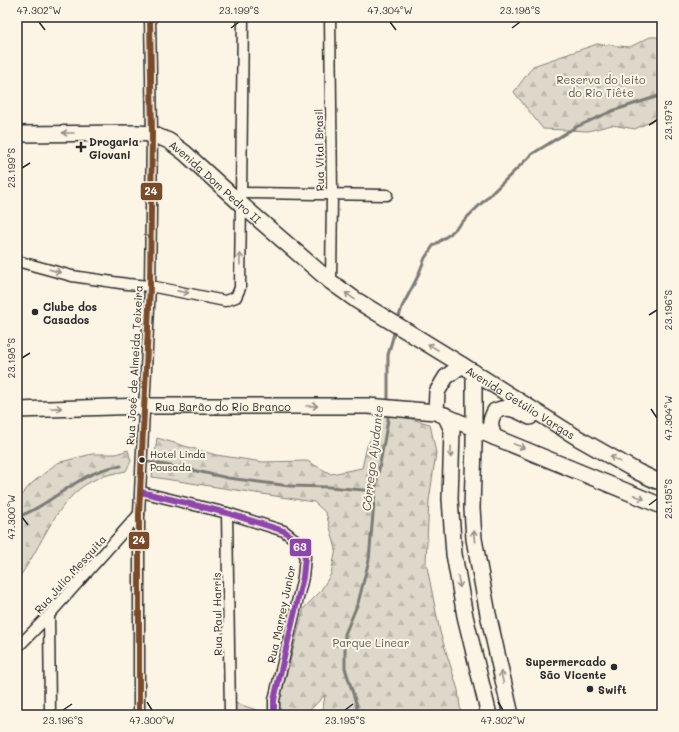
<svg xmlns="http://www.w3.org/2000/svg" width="679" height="732" font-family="Mali,sans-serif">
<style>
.forest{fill:url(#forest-firs);stroke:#84827a}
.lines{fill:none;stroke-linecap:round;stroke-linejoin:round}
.stream{stroke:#7d7b74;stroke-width:3}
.street-casing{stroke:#2b2b2b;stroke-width:13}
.secondary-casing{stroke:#2b2b2b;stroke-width:18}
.street{stroke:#fcf5e5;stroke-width:10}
.secondary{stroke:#fcf5e5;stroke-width:15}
.bus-1-casing{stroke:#fcf5e5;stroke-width:9}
.bus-2-casing{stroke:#fcf5e5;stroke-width:9}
.bus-1{stroke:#8e44ad;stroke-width:6}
.bus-2{stroke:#7a4b2a;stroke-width:6}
.oneway{stroke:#949088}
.ticks{fill:none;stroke:#2b2b2b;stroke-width:1.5}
.poi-dot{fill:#2b2b2b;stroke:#fcf5e5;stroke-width:1.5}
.labels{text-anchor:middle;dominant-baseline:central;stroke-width:4;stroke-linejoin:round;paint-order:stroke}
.bus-label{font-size:10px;fill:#2b2b2b;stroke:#fcf5e5;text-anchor:start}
.park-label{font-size:11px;fill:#585653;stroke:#fcf5e5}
.poi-label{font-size:11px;font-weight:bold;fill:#2b2b2b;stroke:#fcf5e5;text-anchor:start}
.street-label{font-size:11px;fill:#2b2b2b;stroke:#fcf5e5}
.water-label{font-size:12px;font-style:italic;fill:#545350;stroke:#fcf5e5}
.line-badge{stroke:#fcf5e5;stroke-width:1.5}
.badge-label{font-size:11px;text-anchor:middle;font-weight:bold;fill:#fff}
.neatline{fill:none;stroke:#2b2b2b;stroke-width:1.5}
.ticks-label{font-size:10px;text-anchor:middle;fill:#2b2b2b}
</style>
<defs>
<pattern id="forest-firs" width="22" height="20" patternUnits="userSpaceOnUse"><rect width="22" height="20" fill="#ded8ca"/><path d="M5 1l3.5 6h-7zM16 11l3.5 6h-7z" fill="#bfbaae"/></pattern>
</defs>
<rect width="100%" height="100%" fill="#fcf5e5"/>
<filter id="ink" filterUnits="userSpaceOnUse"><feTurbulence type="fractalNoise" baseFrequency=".025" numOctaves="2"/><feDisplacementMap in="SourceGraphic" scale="8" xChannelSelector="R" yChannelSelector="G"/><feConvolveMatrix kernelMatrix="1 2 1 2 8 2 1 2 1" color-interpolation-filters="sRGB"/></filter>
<g filter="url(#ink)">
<!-- forest -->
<g class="forest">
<path d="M650,37h12v83l-4,-2 -23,11 -23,-4 -24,6 -45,-2 -29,-37 19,-26 64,-22 33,3z"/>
<path d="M378,413l22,3 30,8 6,29 -7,48 -3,61 14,70 18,58 3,25h-139l3,-20 -20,20h-27l1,-12 25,-95 16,-16 11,-18 5,-25 -10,-36 -12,-11 -162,-25 5,-39 59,17 47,7 44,-1 24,13 31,-6 5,-22 7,-13z"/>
<path d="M128,450l3,11 -5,10c-10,2 -21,4 -30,8 -41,18 -53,68 -79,101v-80l14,-16 26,-21 35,-9h24z"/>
<path d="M235,703l31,10v2h-31z"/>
</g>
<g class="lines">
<!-- stream -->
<g class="stream">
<path d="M398,320l4,-13 15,-29 8,-20 8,-12 17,-12 82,-80 42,-26 38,-17 50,-16"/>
<path d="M388,403v-48l7,-25"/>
<path d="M149,462l43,8 36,8 62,8 39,1 46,4"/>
<path d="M17,517c36,-12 64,-48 104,-51"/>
<path d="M356,715l1,-9 -12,-38v-34l13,-31 11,-43 6,-69 13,-71v-7"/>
</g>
<defs>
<g id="street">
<path d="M330,17l2,178 -1,87"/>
<path d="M242,193l145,2"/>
<path d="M17,261l55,15 55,8 23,2 75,15 11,-4 4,-9 3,-271"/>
<path d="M141,492l86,21 57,18 13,10 8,16 -2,20 -29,123v15"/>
<path d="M227,513l3,202"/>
<path d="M49,615l1,100"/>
<path d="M17,648l32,-33 90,-101"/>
<path d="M139,715v-201l11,-228 2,-152 -2,-117"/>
</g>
<g id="secondary">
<path id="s1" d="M17,134l120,-1 15,1 17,7 16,12 57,52 89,77 25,18 106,65 116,73 60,34 19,9 5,1"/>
<path d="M474,372v73l-2,63 2,31 14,75 23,101"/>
<path id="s2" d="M17,410l127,-4h224l68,6 58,25 168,69"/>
<path d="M436,412l1,-20 9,-15 16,-12"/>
<path d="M445,415l7,15 -2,69 4,55 11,62 24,99"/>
<path d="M494,437c-4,-12 -5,-15 1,-26 15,-6 22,-1 35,6"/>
</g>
</defs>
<!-- street casing -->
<use href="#street" class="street-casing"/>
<!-- secondary casing -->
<use href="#secondary" class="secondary-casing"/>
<!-- street -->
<use href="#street" class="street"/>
<!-- secondary -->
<use href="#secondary" class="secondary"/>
<defs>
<path id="bus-1" d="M141,492l86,21 57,18 13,10 8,16 -2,20 -29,123v15"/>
<path id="bus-2" d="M139,715v-201l11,-228 2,-152 -2,-117"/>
</defs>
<!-- bus-1 casing -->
<use href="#bus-1" class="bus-1-casing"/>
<!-- bus-2 casing -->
<use href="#bus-2" class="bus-2-casing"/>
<!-- bus-1 -->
<use href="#bus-1" class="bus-1"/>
<!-- bus-2 -->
<use href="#bus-2" class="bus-2"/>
</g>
<!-- one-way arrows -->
<defs><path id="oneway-shaft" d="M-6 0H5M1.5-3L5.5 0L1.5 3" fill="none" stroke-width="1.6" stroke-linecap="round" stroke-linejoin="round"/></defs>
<g class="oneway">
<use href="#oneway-shaft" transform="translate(68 133) rotate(180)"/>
<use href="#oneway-shaft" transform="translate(240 259) rotate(-89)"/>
<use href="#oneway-shaft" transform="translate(55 271) rotate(16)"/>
<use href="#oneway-shaft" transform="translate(183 292) rotate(11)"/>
<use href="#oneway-shaft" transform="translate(350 296) rotate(-144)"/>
<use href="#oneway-shaft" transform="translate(433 347) rotate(-149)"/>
<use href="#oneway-shaft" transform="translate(312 406)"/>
<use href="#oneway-shaft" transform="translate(56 408) rotate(-2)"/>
<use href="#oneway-shaft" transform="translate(519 446) rotate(22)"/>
<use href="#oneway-shaft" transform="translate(451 452) rotate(92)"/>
<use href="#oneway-shaft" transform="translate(615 459) rotate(-151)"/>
<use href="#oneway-shaft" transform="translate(639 497) rotate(22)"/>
<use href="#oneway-shaft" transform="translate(474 536) rotate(-96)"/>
<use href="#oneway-shaft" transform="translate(459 582) rotate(80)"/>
<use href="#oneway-shaft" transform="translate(502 677) rotate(-103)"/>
</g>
</g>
<!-- ticks -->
<path class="ticks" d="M39,22l6,8M390,22l6,8M231,28l8,-6M512,28l8,-6M649,125l8,-5M22,168l8,-5M649,315l8,-5M22,358l8,-5M651,409l6,9M649,505l8,-6M22,517l6,8M147,702l5,8M498,702l5,8M63,710l9,-6M345,710l8,-6"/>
<!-- markers -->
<g class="poi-dot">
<path d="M79 141h4v4h4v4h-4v4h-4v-4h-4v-4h4z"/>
<circle cx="35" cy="312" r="4"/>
<circle cx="142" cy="460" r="3.5"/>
<circle cx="614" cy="667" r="4"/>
<circle cx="590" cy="689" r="4"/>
</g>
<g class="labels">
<!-- bus labels -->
<g class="bus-label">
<text x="150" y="454">Hotel Linda<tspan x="150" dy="13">Pousada</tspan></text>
</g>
<!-- park labels -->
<g class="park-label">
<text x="601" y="79">Reserva do leito<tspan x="601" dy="13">do Rio Tiête</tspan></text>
<text x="371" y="642">Parque Linear</text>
</g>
<!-- poi labels -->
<g class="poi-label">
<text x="89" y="141">Drogaria<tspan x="89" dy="13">Giovani</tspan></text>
<text x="43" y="306">Clube dos<tspan x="43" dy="13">Casados</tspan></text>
<text x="606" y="661" text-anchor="end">Supermercado<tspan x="606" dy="13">São Vicente</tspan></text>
<text x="598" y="689">Swift</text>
</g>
<!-- street labels -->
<g class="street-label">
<text transform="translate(319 150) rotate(-91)">Rua Vital Brasil</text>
<text stroke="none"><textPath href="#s1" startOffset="215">Avenida Dom Pedro II</textPath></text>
<text transform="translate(134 365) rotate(-87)">Rua José de Almeida Teixeira</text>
<text stroke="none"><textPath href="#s1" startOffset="593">Avenida Getúlio Vargas</textPath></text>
<text stroke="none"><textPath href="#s2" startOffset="206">Rua Barão do Rio Branco</textPath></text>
<text transform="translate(70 574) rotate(-48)">Rua Julio Mesquita</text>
<text transform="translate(217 614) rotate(-91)">Rua Paul Harris</text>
<text transform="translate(281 614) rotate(-78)">Rua Marrey Junior</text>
</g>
<!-- water labels -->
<g class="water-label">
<text transform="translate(372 458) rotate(-83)">Córrego Ajudante</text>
</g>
</g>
<g class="line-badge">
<rect x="140" y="182" width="23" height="19" rx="4" fill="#7a4b2a"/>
<rect x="128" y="531" width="22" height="19" rx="4" fill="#7a4b2a"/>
<rect x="289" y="538" width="23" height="19" rx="4" fill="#8e44ad"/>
</g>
<g class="badge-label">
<text x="151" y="195">24</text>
<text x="139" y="544">24</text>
<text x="300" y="551">63</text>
</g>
<!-- margin -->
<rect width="679" height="732" fill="none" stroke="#fcf5e5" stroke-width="44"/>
<rect x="22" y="22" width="635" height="688" class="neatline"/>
<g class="ticks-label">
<text x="39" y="14">47.302°W</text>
<text x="239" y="14">23.199°S</text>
<text x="390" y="14">47.304°W</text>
<text x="520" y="14">23.198°S</text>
<text transform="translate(668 120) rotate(-90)" y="4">23.197°S</text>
<text transform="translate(11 168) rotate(-90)" y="4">23.199°S</text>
<text transform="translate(668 310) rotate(-90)" y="4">23.196°S</text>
<text transform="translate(11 358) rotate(-90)" y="4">23.198°S</text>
<text transform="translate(668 418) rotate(-90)" y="4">47.304°W</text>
<text transform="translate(668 499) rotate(-90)" y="4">23.195°S</text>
<text transform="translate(11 517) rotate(-90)" y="4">47.300°W</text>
<text x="63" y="724">23.196°S</text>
<text x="152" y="724">47.300°W</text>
<text x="345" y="724">23.195°S</text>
<text x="503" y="724">47.302°W</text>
</g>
</svg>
